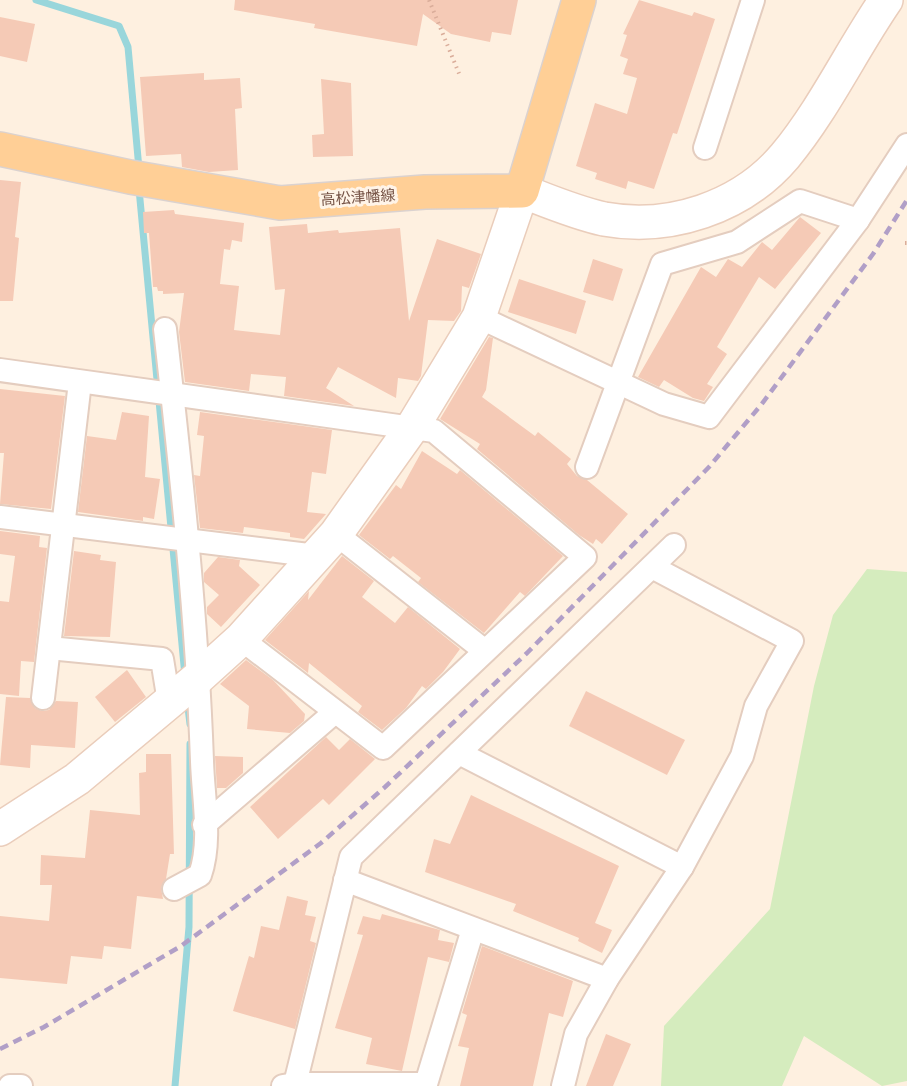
<svg xmlns="http://www.w3.org/2000/svg" width="907" height="1086" font-family="'PT Sans','Noto Sans JP',sans-serif">
<style>
.green{fill:#d5ecbe}
.lines{fill:none;stroke-linecap:round;stroke-linejoin:round}
.stream{stroke:#99d6db;stroke-width:7}
.building{fill:#f5cab6}
.street-casing{stroke:#e4cdbf;stroke-width:26}
.secondary-casing{stroke:#eacdbb;stroke-width:36}
.primary-casing{stroke:#dbd2cf;stroke-width:36}
.path{stroke:#daad9a;stroke-width:4;stroke-dasharray:1.5 4.5;stroke-linecap:butt}
.street{stroke:#fff;stroke-width:22}
.secondary{stroke:#fff;stroke-width:33}
.primary{stroke:#ffcf96;stroke-width:33}
.rail{stroke:#b19fc7;stroke-width:4.5;stroke-dasharray:9 6;stroke-linecap:butt}
.labels{text-anchor:middle;dominant-baseline:central;stroke-width:6;stroke-linejoin:round;paint-order:stroke}
.street-label{font-size:15px;fill:#765346;stroke:#fff4e8}
</style>
<rect width="100%" height="100%" fill="#fef0e0"/>
<!-- green -->
<path class="green" d="M867,569l40,3v509l-25,5 -78,-50 -22,50h-121l3,-60 106,-117 44,-223 19,-71z"/>
<g class="lines">
<!-- stream -->
<g class="stream">
<path d="M36,0l83,26 9,21 11,122"/>
<path d="M139,189l46,487"/>
<path d="M187,699l3,25"/>
<path d="M175,1086l14,-159 1,-183"/>
</g>
</g>
<!-- building -->
<g class="building">
<path d="M235,0h283l-7,35 -19,-3 -2,10 -39,-8 -28,-20 -6,32 -103,-18 1,-4 -81,-14z"/>
<path d="M639,0l53,16 2,-4 21,7 -38,115 -4,-1 -19,56 -26,-8 -2,8 -31,-10 2,-6 -21,-7 19,-63 32,11 10,-36 -14,-4 5,-15 -8,-3 7,-21 -4,-1z"/>
<path d="M0,17l35,7 -8,38 -27,-6z"/>
<path d="M204,73v7l36,-2 2,30 -7,1 3,61 -29,2 -27,-5 -1,-13 -35,2 -6,-79z"/>
<path d="M321,79l30,4 2,73 -40,1 -1,-22 12,-1z"/>
<path d="M0,180l21,2 -6,55 4,1 -6,63h-13z"/>
<path d="M174,210l1,4 69,9 -2,19 -10,-2 -2,10 -6,-1 -4,35 19,2 -5,44 46,5 5,-46 -10,1 -6,-63 38,-3 1,9 30,-3 1,3 61,-5 9,93 28,-82 44,15 -12,34 -7,-2 -1,25 -7,10 -26,-1 -7,56 -3,5 -20,-3 -2,20 -58,-31 -12,21 28,18 -70,-10 2,-19 -35,-3 -2,17 -64,-9 -6,-50 5,-39 -21,1v-3h-5l-1,-4h-4l-4,-54h-5l-1,-21z"/>
<path d="M800,217l21,16 -46,56 -16,-12 -42,70 10,7 -20,30 6,3 -9,14 -11,-3 -29,-18 -5,7 -21,-10 63,-110 15,10 12,-18 14,8 20,-25 10,8z"/>
<path d="M593,259l30,10 -10,32 -30,-9z"/>
<path d="M519,279l67,22 -10,33 -68,-22z"/>
<path d="M489,337l4,1 -7,52 -4,7 53,39 3,-4 33,27 -4,5 10,12 10,4 41,34 -26,30 -6,-5 -3,5 -14,-9 -102,-86 3,-5 -40,-25z"/>
<path d="M0,389l65,7 -14,113 -51,-5 4,-51h-4z"/>
<path d="M122,412l27,4 -4,61 15,2 -6,40 -11,-2v4l-65,-9 9,-76 29,4z"/>
<path d="M200,412l132,18 -6,44 -14,-2 -5,40 19,2 -22,25 -14,-2v-4l-46,-6 -1,6 -43,-5 -6,-53 6,1 4,-40 -7,-1z"/>
<path d="M422,451l35,23 3,-4 103,86 -38,40 -5,-4 -36,41 -66,-51 3,-4 -28,-22 -3,3 -31,-24 37,-50 5,4z"/>
<path d="M0,531l40,5 -1,11 8,1 -13,114 -13,-1 -2,35 -19,-2v-93l9,1 6,-46 -15,-2z"/>
<path d="M74,551l27,4 -1,5 16,2 -6,75 -46,-1z"/>
<path d="M342,556l32,25 -12,16 33,26 13,-16 52,42 -17,23 -17,17 -4,-3 -16,22 -24,22 -24,-18 4,-6 -53,-43 -1,10 -43,-33 44,-49 -1,9z"/>
<path d="M218,557l22,3 -1,6 21,19 -39,42 -14,-13v-7l12,-12 -15,-13v-9z"/>
<path d="M246,660l27,20 32,34 -1,7 -14,12 -43,-4 2,-23 -29,-22z"/>
<path d="M127,670l19,27 -31,25 -20,-25z"/>
<path d="M586,691l99,49 -18,35 -98,-49z"/>
<path d="M6,697l24,1 5,10 7,3 7,-1 7,-9 22,1 -3,46 -44,-3 -1,23 -30,-3z"/>
<path d="M326,737l13,13 11,-11 25,20 -46,46 -6,-6 -45,40 -28,-32z"/>
<path d="M146,754h25l3,100h-4l-4,25 -5,9 2,11 -26,-3 -6,53 -27,-3 -2,13 -31,-3 -4,28 -67,-6v-62l49,5 3,-36h-12l1,-30 44,3 5,-48 50,5 -1,-42 7,-1z"/>
<path d="M215,756l28,1v16l-17,15h-9z"/>
<path d="M471,795l148,71 -24,57 17,7 -10,23 -24,-12 1,-3 -66,-27 3,-7 -91,-32 9,-33 16,5z"/>
<path d="M287,896l21,5 -3,14 11,2 -6,24 6,2 -21,86 -62,-18 16,-55 5,2 7,-32 18,4z"/>
<path d="M382,914l58,16 -2,10 16,3 -5,19 -21,-5 -26,114 -36,-7 6,-26 -37,-10 28,-93 -6,-1 6,-18 17,4z"/>
<path d="M482,946l91,35 -10,36 -14,-4 -16,73h-73l9,-38 -11,-2 9,-31 -5,-2z"/>
<path d="M606,1034l25,10 -18,42h-27z"/>
</g>
<g class="lines">
<defs>
<g id="street">
<path d="M705,148l48,-148"/>
<path d="M479,317l185,87 45,13 149,-197 49,-75"/>
<path d="M165,329c16,143 32,288 37,432 1,36 10,80 -2,114l-26,14"/>
<path d="M0,370l434,61 151,126 -202,191 -142,-109"/>
<path d="M587,467l75,-203 75,-22 63,-41 58,19"/>
<path d="M0,517l317,39"/>
<path d="M336,534l149,117"/>
<path d="M49,648l113,11 7,43"/>
<path d="M43,698l37,-316"/>
<path d="M459,753l223,114"/>
<path d="M204,825l131,-113"/>
<path d="M345,880l262,99"/>
<path d="M295,1084l56,-227 323,-312"/>
<path d="M10,1086h11"/>
<path d="M283,1086l12,-2h131l47,-155"/>
<path d="M563,1086l13,-52 31,-55 75,-112 60,-111 14,-50 36,-65 -140,-74"/>
</g>
<path id="secondary" d="M0,829l77,-50 122,-102 42,-38 95,-105 77,-108 66,-109 43,-126c26,10 54,22 82,28 65,12 137,-11 181,-63 39,-47 66,-105 101,-156"/>
<path id="primary" d="M0,149l130,28 150,26 145,-11 97,-1 57,-191"/>
</defs>
<!-- street casing -->
<use href="#street" class="street-casing"/>
<!-- secondary casing -->
<use href="#secondary" class="secondary-casing"/>
<!-- primary casing -->
<use href="#primary" class="primary-casing"/>
<!-- path -->
<g class="path">
<path d="M429,0l31,76"/>
<path d="M905,243h2"/>
</g>
<!-- street -->
<use href="#street" class="street"/>
<!-- secondary -->
<use href="#secondary" class="secondary"/>
<!-- primary -->
<use href="#primary" class="primary"/>
<!-- rail -->
<path class="rail" d="M0,1049l44,-22 137,-81 140,-103 64,-56 142,-134 182,-186 52,-62 112,-151 34,-54"/>
</g>
<g class="labels">
<!-- street labels -->
<g class="street-label">
<text transform="translate(358 197) rotate(-4)">高松津幡線</text>
</g>
</g>
</svg>
